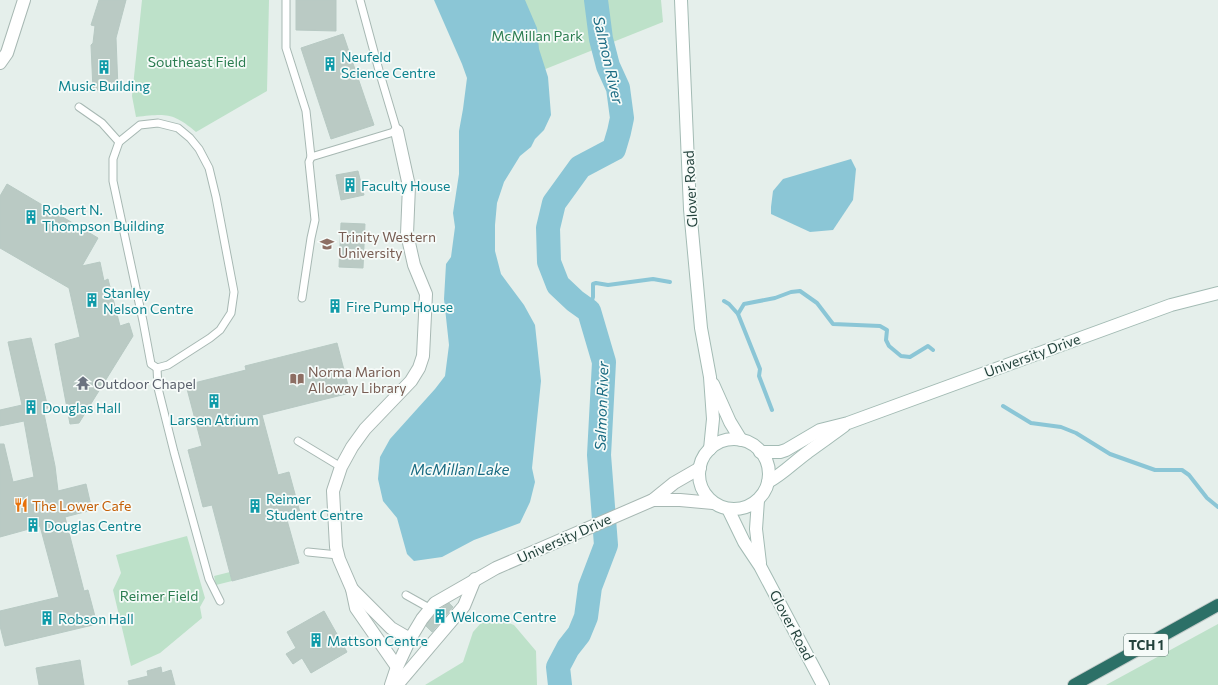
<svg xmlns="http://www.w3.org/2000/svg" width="1218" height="685" font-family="Commissioner,sans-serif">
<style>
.green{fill:#bde1c9}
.water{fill:#8bc6d6}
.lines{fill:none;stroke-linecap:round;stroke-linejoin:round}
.stream{stroke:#8bc6d6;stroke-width:4}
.river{stroke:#8bc6d6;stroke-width:24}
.building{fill:#bacac4;stroke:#b7c9c3}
.lane-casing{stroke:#a7b8b3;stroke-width:9}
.street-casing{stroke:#a7b8b3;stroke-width:14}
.secondary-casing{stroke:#a3bbb4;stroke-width:14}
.highway-casing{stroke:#c1cac8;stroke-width:14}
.lane{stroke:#fff;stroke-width:7}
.street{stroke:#fff;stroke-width:12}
.secondary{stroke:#fff;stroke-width:12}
.highway{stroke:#2c7067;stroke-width:12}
.labels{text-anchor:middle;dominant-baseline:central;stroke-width:3.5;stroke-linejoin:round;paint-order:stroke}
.shield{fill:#f6fbf9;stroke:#627a75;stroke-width:1}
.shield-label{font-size:13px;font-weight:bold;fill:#23423c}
.park-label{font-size:14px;fill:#2a7c4f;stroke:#f6fbf9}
.culture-label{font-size:14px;fill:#0d838f;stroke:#f6fbf9;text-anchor:start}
.street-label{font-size:14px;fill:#23423c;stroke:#f6fbf9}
.education-label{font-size:14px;fill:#785e54;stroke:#f6fbf9;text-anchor:start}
.worship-label{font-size:14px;fill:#5b616d;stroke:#f6fbf9;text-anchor:start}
.food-label{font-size:14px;fill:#c56008;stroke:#f6fbf9;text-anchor:start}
.water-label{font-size:15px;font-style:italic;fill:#186a82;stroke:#f6fbf9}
</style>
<rect width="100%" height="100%" fill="#e5efeb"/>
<!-- green -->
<g class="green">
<path d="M142,0h127l-2,91 -71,41c-24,-20 -30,-18 -60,-15l-4,-21z"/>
<path d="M492,0h169l2,22 -150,60z"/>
<path d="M187,536l18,62 -5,9 2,11 -42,35 -29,13 -18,-76 8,-17 -5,-18z"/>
<path d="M230,572l2,9 -16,4 -2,-9z"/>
<path d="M488,615l26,10 22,26 1,34h-112l38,-23 10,-30z"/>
<path d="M1218,624v61h-112z"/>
</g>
<!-- water -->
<g class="water">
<path d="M434,0h91l12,28 2,21 9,28 3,38 -7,15 -9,9 -4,8 -11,9 -16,26 -7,21 -2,22v26l6,23 23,31 11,20 6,56 -9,87 3,14 -5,20 -10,21 -46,17 -32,17 -28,4 -7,-7 -10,-36 -14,-17 -5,-22 2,-22 10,-18 45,-50 10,-13 4,-31 -5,-46 2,-35 5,-7 4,-30 -2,-14 6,-39v-43l4,-22 4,-31 -5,-14z"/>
<path d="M851,159l5,10 -3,31 -20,30 -23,2 -39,-18v-7l2,-16 10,-12z"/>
</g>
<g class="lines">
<!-- stream -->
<g class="stream">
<path d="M724,301l5,3 9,10 6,-10 31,-6 16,-6 9,-1 17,12 16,21 47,2 7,4 -1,10 3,6 12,10 9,1 18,-11 5,4"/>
<path d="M589,311l4,-14v-13l3,-1 12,2 45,-6 17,3"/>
<path d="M738,314l22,55 -1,7 13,34"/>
<path d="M1003,406l28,17 30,4 15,6 34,21 45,16h27l7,5 18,23 11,9"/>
</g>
<!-- river -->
<path class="river" d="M560,685l-2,-18 10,-19 11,-14 7,-17 4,-30 16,-42 -7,-90 5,-93 -15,-51 -14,-10 -17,-16 -9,-23 -1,-34 6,-25 26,-36 34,-18 5,-17 3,-14 -4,-30 -10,-22 -7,-27 -5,-39"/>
</g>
<!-- building -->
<g class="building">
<path d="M99,0h27l-10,38 2,51 -25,1 -2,-45 2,-2 2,-17 -4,-1z"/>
<path d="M296,0h40v31l-40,-1z"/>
<path d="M343,34l31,91 -43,14 -30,-91z"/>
<path d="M358,171l6,24 -23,5 -5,-25z"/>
<path d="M7,184l91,54 -16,28 18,-4 4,19 4,-2 12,47 9,-3 4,13 -54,87 -9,1 -15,-80 25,-7 -11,-49 -69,-40v-52z"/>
<path d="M341,223l24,1 -2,44 -24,-1z"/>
<path d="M31,338l17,70 -5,1 12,57 3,25 28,-7 6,26 -27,7 19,74 4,-1 9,34 -92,22 -5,-20v-15l59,-14 -19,-71 -40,11v-93h4l9,38 21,-5 -10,-56 -24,5v-16l22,-5 -14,-63z"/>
<path d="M337,343l13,50 -88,22 16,60 11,-3 12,44 -14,4 12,43 -67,18 -20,-76 -9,2 -15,-57 14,-4 -16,-61 60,-15 -1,-4z"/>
<path d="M449,603l4,4 -21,25 -6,-6 2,-3 12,-14z"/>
<path d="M324,611l23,41 -36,21 -9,-15 -9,6 -7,-10 10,-6 -9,-16z"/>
<path d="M80,660l4,25h-45l-3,-17z"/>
<path d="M161,667l1,6 9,-3 4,15h-46l-1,-4 20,-5 -1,-5z"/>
</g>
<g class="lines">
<defs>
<g id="lane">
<path d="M286,0v48l20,63 5,46 -2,5 6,58 -4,18 -9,60"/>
<path d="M79,107l23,16 17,19"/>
<path d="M158,123l20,5 12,10 9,11 10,19 7,29 18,95 -3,21 -11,17 -10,8 -42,27 -11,3 -6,-4 -8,-43 -30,-140v-22l6,-17 21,-17z"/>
<path d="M311,157l86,-26 -17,-57 -20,-74"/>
<path d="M157,368l1,20 16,64 35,127 11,22"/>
<path d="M298,441l43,26"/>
<path d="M308,552l30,3"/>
<path d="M406,595l25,14"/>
</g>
<g id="street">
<path d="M0,63l7,-10 17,-53"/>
<path d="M653,500h27l33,3"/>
<path d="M352,589l39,39 19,11"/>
<path d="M397,667l-41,-59 -4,-19 -13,-30 -3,-12 -3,-56 8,-24 11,-20 13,-18 46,-48 8,-13 4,-12 3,-62 -12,-29 -7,-31 2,-48 -12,-55"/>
<path d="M391,685l6,-18 13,-28 12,-20 13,-16 61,-35 157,-68 21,-17 26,-15"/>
<path d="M397,685l67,-79 11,-27"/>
</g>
<g id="secondary">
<path d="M681,0l9,209 11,119 9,49 3,42 -3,30"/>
<path d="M713,384l17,38 11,18"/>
<circle cx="734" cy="474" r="35"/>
<path d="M760,452h20l6,-2 34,-20 28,-7 323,-118 47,-12"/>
<path d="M768,482c15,-8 26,-20 40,-30 12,-9 24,-17 36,-26"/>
<path d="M758,500l-2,29 4,34"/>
<path d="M728,509l16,33 16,24 63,119"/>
</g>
<path id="highway" d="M1074,685l144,-80"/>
</defs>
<!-- lane casing -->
<use href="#lane" class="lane-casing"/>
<!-- street casing -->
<use href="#street" class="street-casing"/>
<!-- secondary casing -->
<use href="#secondary" class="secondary-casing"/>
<!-- highway casing -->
<use href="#highway" class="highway-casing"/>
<!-- lane -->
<use href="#lane" class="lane"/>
<!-- street -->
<use href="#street" class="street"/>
<!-- secondary -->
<use href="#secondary" class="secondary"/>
<!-- highway -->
<use href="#highway" class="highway"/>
</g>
<!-- icons -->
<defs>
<symbol id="building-bare" viewBox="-9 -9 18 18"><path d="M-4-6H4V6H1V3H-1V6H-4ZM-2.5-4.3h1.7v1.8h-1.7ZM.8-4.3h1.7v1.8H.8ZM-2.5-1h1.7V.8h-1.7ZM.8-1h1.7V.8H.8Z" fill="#0f9aa8" stroke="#f6fbf9" stroke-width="2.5" paint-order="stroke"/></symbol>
<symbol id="university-bare" viewBox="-9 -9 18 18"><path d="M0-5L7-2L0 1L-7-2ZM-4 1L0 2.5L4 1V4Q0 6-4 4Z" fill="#8d6e63" stroke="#f6fbf9" stroke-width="2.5" paint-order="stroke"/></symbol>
<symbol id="library-bare" viewBox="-9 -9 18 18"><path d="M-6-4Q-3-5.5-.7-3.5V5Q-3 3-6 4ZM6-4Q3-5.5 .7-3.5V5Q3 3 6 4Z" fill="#8d6e63" stroke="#f6fbf9" stroke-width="2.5" paint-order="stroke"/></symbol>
<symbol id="temple-bare" viewBox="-9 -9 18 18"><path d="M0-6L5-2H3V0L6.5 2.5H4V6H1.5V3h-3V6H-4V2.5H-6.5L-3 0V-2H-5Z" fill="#6b7280" stroke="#f6fbf9" stroke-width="2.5" paint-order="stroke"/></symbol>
<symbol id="restaurant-bare" viewBox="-9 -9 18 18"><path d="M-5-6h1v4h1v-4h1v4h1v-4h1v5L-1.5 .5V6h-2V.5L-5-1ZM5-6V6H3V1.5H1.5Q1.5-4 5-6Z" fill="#e8710a" stroke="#f6fbf9" stroke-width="2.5" paint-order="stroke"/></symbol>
</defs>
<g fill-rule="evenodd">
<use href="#building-bare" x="320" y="54" width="20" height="20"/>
<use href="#building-bare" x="94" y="57" width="20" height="20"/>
<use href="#building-bare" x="340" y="175" width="20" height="20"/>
<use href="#building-bare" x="21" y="207" width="20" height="20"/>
<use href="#university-bare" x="317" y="234" width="20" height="20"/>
<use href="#building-bare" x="82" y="290" width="20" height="20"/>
<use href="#building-bare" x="325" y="296" width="20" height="20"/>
<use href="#library-bare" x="287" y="369" width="20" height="20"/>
<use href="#temple-bare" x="73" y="373" width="20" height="20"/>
<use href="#building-bare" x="204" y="391" width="20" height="20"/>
<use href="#building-bare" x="21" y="397" width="20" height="20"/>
<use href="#restaurant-bare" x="11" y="495" width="20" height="20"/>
<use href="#building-bare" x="245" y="496" width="20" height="20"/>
<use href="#building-bare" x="23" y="515" width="20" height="20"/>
<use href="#building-bare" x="430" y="606" width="20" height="20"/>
<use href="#building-bare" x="37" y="608" width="20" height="20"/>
<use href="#building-bare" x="306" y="630" width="20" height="20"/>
</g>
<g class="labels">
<!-- shield labels -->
<rect class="shield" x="1124" y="634" width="44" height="22" rx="3"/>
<g class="shield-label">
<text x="1146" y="645">TCH 1</text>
</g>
<!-- park labels -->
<g class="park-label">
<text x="537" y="35">McMillan Park</text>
<text x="197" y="61">Southeast Field</text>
<text x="159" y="595">Reimer Field</text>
</g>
<!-- culture labels -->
<g class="culture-label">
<text x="341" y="56">Neufeld<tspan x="341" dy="16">Science Centre</tspan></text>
<text x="104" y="85" text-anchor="middle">Music Building</text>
<text x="361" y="185">Faculty House</text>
<text x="42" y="209">Robert N.<tspan x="42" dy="16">Thompson Building</tspan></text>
<text x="103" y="292">Stanley<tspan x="103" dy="16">Nelson Centre</tspan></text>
<text x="346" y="306">Fire Pump House</text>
<text x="42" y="407">Douglas Hall</text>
<text x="214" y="419" text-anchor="middle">Larsen Atrium</text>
<text x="266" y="498">Reimer<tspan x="266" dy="16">Student Centre</tspan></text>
<text x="44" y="525">Douglas Centre</text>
<text x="451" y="616">Welcome Centre</text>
<text x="58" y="618">Robson Hall</text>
<text x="327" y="640">Mattson Centre</text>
</g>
<!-- street labels -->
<g class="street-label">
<text transform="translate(690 189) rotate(-93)">Glover Road</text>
<text transform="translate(1032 355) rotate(-20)">University Drive</text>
<text transform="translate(564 538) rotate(-24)">University Drive</text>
<text transform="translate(792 625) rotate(62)">Glover Road</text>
</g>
<!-- education labels -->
<g class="education-label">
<text x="338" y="236">Trinity Western<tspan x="338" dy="16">University</tspan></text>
<text x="308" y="371">Norma Marion<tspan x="308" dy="16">Alloway Library</tspan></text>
</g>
<!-- worship labels -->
<g class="worship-label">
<text x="94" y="383">Outdoor Chapel</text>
</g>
<!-- food labels -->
<g class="food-label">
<text x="32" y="505">The Lower Cafe</text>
</g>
<!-- water labels -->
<g class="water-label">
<text transform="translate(609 60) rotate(77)">Salmon River</text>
<text transform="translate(601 406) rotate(-88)">Salmon River</text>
<text x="460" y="469">McMillan Lake</text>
</g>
</g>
</svg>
